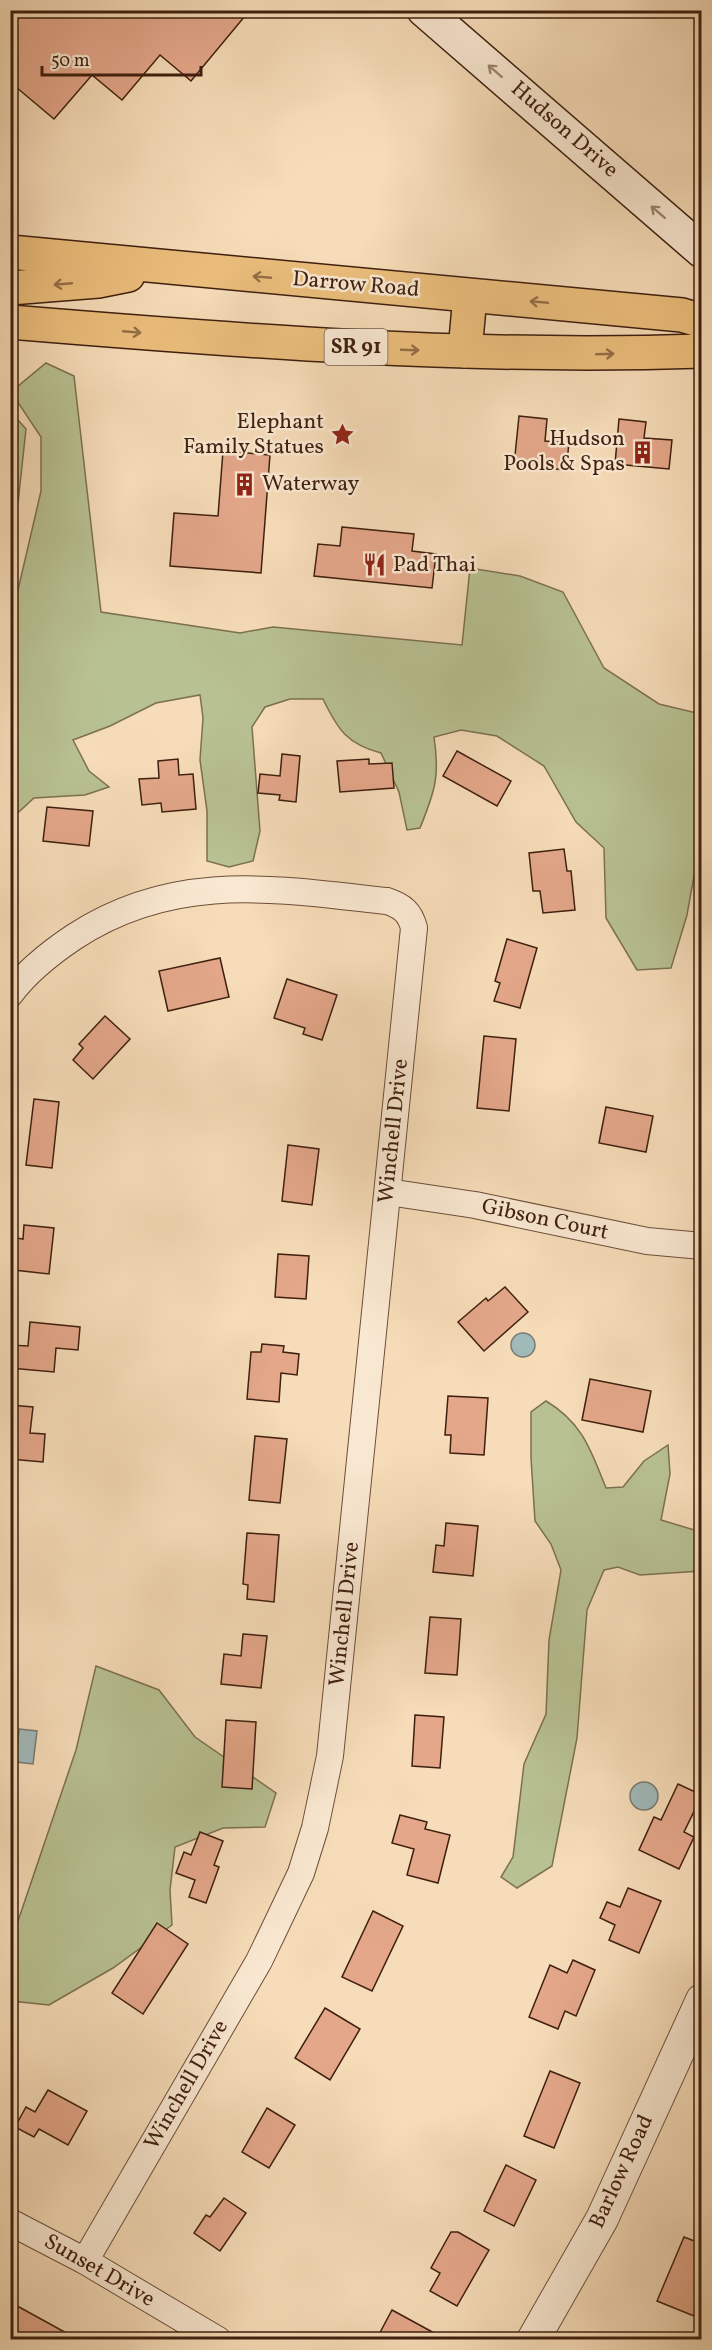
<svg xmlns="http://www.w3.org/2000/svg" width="712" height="2350" font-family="Vollkorn,serif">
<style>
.green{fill:#b8c192;stroke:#7c7050;stroke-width:1.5}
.water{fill:#a0b9b9;stroke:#797b75;stroke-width:1.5}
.building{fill:#e4a78a;stroke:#3f1f0f;stroke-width:1.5}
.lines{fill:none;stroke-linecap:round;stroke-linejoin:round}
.minor-casing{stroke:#6d4e39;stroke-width:28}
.tertiary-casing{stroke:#6d4e39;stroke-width:34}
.secondary-casing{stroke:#3f1f0f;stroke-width:36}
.primary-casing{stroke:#3f1f0f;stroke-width:36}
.minor{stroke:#f9e8d1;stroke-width:26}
.tertiary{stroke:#f9e8d1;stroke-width:32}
.secondary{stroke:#f9e8d1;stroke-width:33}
.primary{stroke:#ebbe7c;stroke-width:33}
.oneway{stroke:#9c8470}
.oneway2{stroke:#956e46}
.labels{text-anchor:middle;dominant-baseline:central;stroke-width:5;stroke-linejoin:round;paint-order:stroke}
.shield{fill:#f9e8d1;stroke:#775b49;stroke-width:1.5}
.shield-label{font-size:21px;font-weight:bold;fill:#3f1f0f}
.street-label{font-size:22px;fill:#3f1f0f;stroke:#f9e8d1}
.poi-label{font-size:22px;fill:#3f1f0f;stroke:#f9e8d1;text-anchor:end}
</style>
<rect width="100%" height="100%" fill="#f6dcb8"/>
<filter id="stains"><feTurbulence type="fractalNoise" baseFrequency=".00333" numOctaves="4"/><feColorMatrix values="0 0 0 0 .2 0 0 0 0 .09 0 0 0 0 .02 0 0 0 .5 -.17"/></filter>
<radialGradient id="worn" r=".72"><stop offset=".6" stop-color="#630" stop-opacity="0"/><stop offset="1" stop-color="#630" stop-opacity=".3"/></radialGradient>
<!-- green -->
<g class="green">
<path d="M46,363l28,13 27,236 139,21 33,-6 189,18 8,-77 50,8 43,16 41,76 55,36 42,10v123l-14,78 -16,53 -34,2 -31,-52 -2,-70 -28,-26 -32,-56 -47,-30 -36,-6 -27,7c6,39 1,54 -14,91l-13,2 -8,-38 -18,-39c-34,-9 -43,-23 -58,-54h-33l-25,8 -13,20 8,104 -7,30 -24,6 -22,-6v-50l-7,-51 3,-42 -3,-23 -44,8 -46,23 -37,14 16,31 20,16 -24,8 -51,3 -23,21v-199l30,-129v-54l-30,-45z"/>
<path d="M10,411l16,18 -8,74 -7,3z"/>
<path d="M546,1401c37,22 45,50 60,87l17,-1 21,-26 24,-16 2,29 -9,46 40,12v39l-61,4 -22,-8 -14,3 -17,40 -10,128 -25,128 -35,22 -16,-11 12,-20 11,-93 22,-50 3,-74 12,-70 -10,-26 -16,-23 -4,-63v-46z"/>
<path d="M96,1666l63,24 36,47 81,56 -11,34 -42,1 -48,19 -5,43 2,35 -59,43 -64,37 -38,-4 -1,-70 7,-7 59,-174z"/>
</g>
<!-- water -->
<g class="water">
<circle cx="523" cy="1345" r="12"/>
<path d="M19,1729l18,2 -4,33 -17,-2z"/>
<circle cx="644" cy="1796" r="14"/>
</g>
<!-- building -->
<g class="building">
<path d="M10,10h240l-59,71 -31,-26 -38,45 -30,-25 -38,44 -44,-37z"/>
<path d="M519,416l28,3 -2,22 24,2 -3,27 -52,-5z"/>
<path d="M619,419l27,3 -2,16 28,2 -3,29 -54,-5z"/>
<path d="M223,451l47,4 -9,118 -91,-7 4,-53 44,3z"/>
<path d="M342,527l72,7 -2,17 24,3 -4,34 -118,-12 4,-32 22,2z"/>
<path d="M457,751l54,30 -14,25 -54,-30z"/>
<path d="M282,754l18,2 -4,46 -17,-2 1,-5 -22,-2 2,-19 20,2z"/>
<path d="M178,759l1,16 14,-1 3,35 -34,3 -1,-9 -19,2 -3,-26 20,-1 -1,-17z"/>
<path d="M369,759v5l23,-1 2,25 -54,4 -3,-31z"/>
<path d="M47,807l46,4 -4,35 -46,-5z"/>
<path d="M564,849l3,22h4l4,39 -32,3 -3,-22h-7l-4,-38z"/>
<path d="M507,939l30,9 -17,60 -26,-7 6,-18 -5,-2z"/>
<path d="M220,958l9,39 -61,14 -9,-40z"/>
<path d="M287,979l50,16 -15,45 -19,-6 2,-6 -31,-10z"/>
<path d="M105,1016l25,23 -37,40 -20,-19 10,-12 -4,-4z"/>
<path d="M484,1036l32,3 -7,72 -32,-3z"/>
<path d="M34,1099l25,3 -7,66 -26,-3z"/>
<path d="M606,1107l47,9 -7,36 -47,-9z"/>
<path d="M288,1145l31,4 -7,56 -30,-4z"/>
<path d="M24,1225l30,3 -5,46 -35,-4 3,-32 6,1z"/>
<path d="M278,1254l31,2 -3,43 -31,-2z"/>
<path d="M505,1287l23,25 -44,39 -26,-29 28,-24 2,3z"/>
<path d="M30,1322l50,5 -2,23 -22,-2 -2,24 -44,-4v-23l18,1z"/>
<path d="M262,1344l22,2 -1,6 16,2 -2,21 -16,-2 -2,29 -32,-3 4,-47h10z"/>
<path d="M590,1379l61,12 -8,41 -61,-12z"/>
<path d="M448,1396l40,2 -4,57 -34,-2 1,-18h-6z"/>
<path d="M10,1405l23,2 -3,26 15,1 -2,28 -33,-3z"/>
<path d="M255,1436l32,3 -7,64 -31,-3z"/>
<path d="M446,1523l32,3 -5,50 -40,-4 3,-27 8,1z"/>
<path d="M247,1533l32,2 -5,67 -27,-3 1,-14 -5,-1z"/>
<path d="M430,1617l31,2 -4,56 -32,-2z"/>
<path d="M243,1634l24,2 -6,52 -40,-4 3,-30 17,2z"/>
<path d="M415,1715l29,2 -4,51 -28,-2z"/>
<path d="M226,1720l30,2 -4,67 -30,-2z"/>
<path d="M678,1784l24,11 -18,37 10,5 -15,32 -40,-19 15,-33 7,3z"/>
<path d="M400,1815l27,7 -2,7 25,6 -12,48 -31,-8 7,-26 -22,-6z"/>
<path d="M200,1832l23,9 -9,24 5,2 -13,36 -17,-6 6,-17 -19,-7 8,-21 7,3z"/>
<path d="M628,1888l33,13 -22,52 -30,-13 6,-15 -15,-7 7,-16 13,5z"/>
<path d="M373,1911l30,15 -31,65 -30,-14z"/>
<path d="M157,1923l31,21 -45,70 -31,-21z"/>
<path d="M573,1960l22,10 -19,46 -11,-5 -7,18 -29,-12 21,-52 17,8z"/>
<path d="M325,2008l35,21 -30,51 -35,-22z"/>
<path d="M550,2071l30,12 -26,65 -30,-12z"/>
<path d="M48,2090l39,21 -19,34 -29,-16 -5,8 -19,-10 11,-20 9,5z"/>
<path d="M267,2108l28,17 -26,43 -27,-16z"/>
<path d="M506,2165l30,15 -22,46 -30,-15z"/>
<path d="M224,2198l22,15 -26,38 -26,-18 12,-18 4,2z"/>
<path d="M451,2232h7l31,18 -32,56 -27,-15 10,-18 -9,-5z"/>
<path d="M684,2237l18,7v54l-8,18 -37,-15z"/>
<path d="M10,2302l40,22 29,16h-69z"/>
<path d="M392,2310l55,30h-71z"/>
</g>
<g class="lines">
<defs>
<g id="minor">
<path d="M10,994c18,-24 40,-41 64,-57 100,-66 201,-48 313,-36 15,5 23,11 27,27l-84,828 -15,72 -14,45 -29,61 -13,27 -174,300"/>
<path d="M388,1192l87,13 172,36 55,5"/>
<path d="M10,2222l75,39 133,79"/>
</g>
<path id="tertiary" d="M533,2340l69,-121 100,-219"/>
<path id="secondary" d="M424,10l278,241"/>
<g id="primary">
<path d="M10,252l672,63 20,6"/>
<path d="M10,288l88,-7 30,-6"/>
<path d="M10,322c230,19 461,37 692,29"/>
<path d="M465,351l5,-55"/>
</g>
</defs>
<!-- minor casing -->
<use href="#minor" class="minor-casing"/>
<!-- tertiary casing -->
<use href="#tertiary" class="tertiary-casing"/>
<!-- secondary casing -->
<use href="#secondary" class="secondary-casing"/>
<!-- primary casing -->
<use href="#primary" class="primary-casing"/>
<!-- minor -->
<use href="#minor" class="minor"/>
<!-- tertiary -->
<use href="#tertiary" class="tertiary"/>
<!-- secondary -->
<use href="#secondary" class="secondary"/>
<!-- primary -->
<use href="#primary" class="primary"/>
</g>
<!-- one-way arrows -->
<defs><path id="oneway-shaft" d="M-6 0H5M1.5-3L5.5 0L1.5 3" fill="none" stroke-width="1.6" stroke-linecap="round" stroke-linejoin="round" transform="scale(1.5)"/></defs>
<g class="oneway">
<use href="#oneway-shaft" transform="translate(495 71) rotate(-139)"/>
<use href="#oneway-shaft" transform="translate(658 212) rotate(-139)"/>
</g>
<g class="oneway2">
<use href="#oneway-shaft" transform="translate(262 277) rotate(-175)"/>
<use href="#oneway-shaft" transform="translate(63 284) rotate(175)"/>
<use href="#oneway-shaft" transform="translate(539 302) rotate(-175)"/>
<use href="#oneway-shaft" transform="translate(132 332) rotate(5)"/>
<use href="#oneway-shaft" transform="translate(410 350) rotate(2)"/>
<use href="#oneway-shaft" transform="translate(605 354) rotate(-2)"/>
</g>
<!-- icons -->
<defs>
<symbol id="sight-bare" viewBox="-9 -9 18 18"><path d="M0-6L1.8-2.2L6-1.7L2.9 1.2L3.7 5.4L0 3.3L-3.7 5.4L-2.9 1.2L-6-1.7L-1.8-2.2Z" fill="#8f2418" stroke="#f9e8d1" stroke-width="2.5" paint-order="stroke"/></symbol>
<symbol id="building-bare" viewBox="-9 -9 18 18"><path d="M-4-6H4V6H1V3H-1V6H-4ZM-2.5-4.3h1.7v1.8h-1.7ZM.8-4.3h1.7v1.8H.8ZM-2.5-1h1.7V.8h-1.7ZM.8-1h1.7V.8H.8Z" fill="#8f2418" stroke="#f9e8d1" stroke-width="2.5" paint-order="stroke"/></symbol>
<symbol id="restaurant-bare" viewBox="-9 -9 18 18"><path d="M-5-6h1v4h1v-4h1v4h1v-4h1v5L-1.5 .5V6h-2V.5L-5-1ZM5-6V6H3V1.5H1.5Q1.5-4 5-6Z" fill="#8f2418" stroke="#f9e8d1" stroke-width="2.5" paint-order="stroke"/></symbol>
</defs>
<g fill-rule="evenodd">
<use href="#sight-bare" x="326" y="418" width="33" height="33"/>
<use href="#building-bare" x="626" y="436" width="33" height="33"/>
<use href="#building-bare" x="228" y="468" width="33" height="33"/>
<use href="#restaurant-bare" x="358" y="548" width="33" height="33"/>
</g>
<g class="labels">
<!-- shield labels -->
<rect class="shield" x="324.5" y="329" width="63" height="36" rx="4.5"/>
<g class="shield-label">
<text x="356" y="347">SR 91</text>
</g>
<!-- street labels -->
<g class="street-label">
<text transform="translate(564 130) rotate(41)">Hudson Drive</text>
<text transform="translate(356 285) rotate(5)">Darrow Road</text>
<text transform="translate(394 1131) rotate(-84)">Winchell Drive</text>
<text transform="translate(545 1220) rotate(12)">Gibson Court</text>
<text transform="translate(345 1614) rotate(-84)">Winchell Drive</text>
<text transform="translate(187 2085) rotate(-60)">Winchell Drive</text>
<text transform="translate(622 2172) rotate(-65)">Barlow Road</text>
<text transform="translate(99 2271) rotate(30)">Sunset Drive</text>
</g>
<!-- poi labels -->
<g class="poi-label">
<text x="324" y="422">Elephant<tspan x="324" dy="25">Family Statues</tspan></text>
<text x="625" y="439">Hudson<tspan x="625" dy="25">Pools &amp; Spas</tspan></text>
<text x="262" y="484" text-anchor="start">Waterway</text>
<text x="393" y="565" text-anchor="start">Pad Thai</text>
</g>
</g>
<!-- margin -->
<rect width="712" height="2350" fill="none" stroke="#f6dcb8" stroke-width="36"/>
<rect x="12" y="12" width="688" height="2326" fill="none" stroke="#3f1f0f" stroke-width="3"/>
<rect x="18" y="18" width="676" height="2314" fill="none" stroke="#3f1f0f" stroke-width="1.5"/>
<!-- scale -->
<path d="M42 66v9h159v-9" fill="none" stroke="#3f1f0f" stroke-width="3"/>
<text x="51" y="66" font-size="18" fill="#3f1f0f" stroke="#f9e8d1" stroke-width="4.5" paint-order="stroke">50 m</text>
<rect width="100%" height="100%" filter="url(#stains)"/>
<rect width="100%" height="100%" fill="url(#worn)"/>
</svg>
